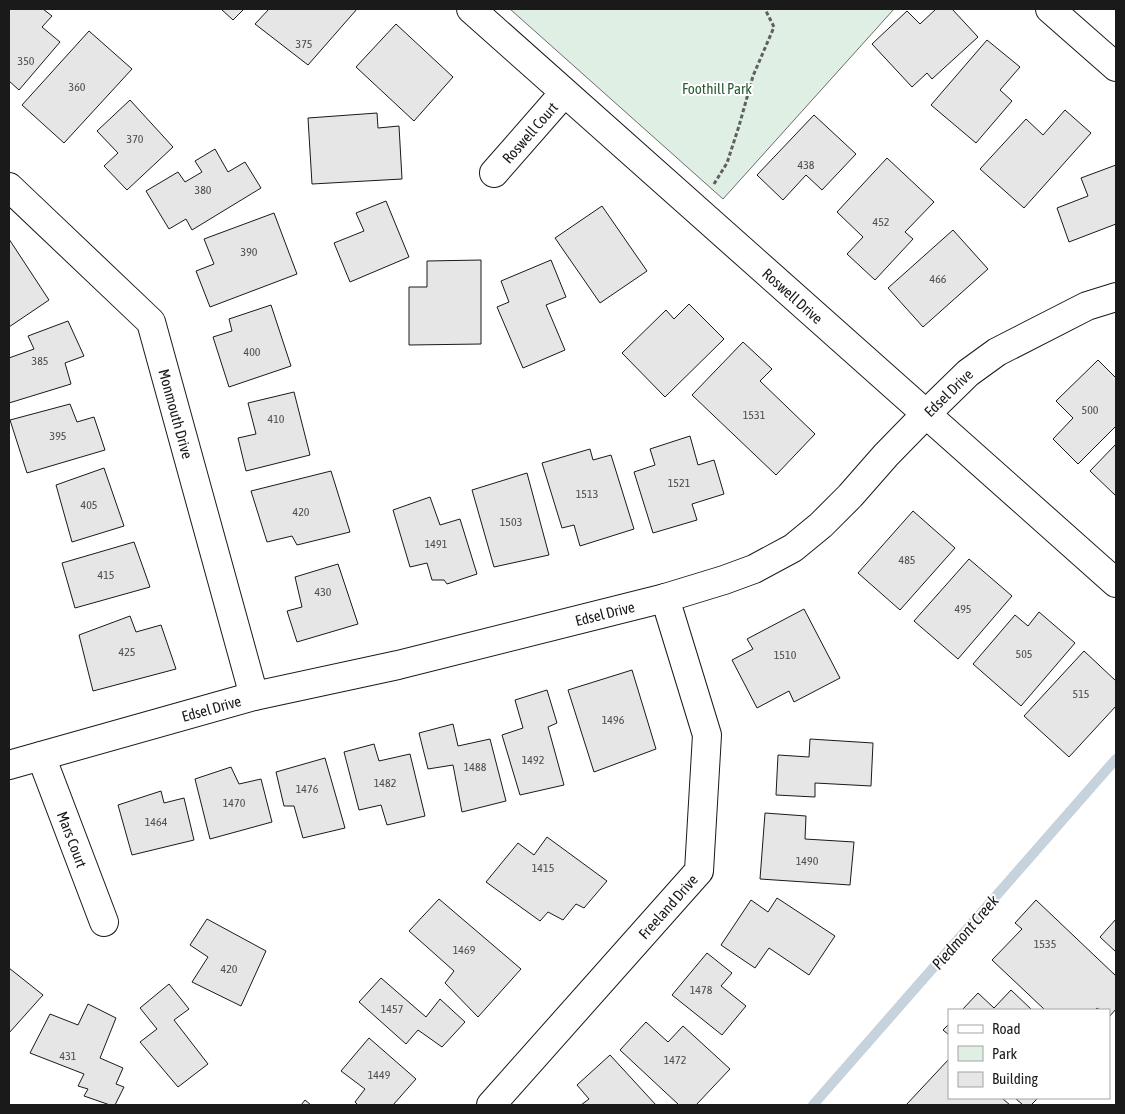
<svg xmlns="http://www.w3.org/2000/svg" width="1125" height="1114" font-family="'Asap Condensed',sans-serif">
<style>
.green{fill:#e0efe3;stroke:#6a6a6a}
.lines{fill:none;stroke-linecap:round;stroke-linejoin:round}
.stream{stroke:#c6d2dc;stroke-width:10}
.building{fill:#e6e6e6;stroke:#1a1a1a}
.minor-casing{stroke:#1a1a1a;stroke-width:30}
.path{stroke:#5f5f5f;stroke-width:3;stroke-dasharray:4 2.5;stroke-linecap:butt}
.minor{stroke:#fff;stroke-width:28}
.labels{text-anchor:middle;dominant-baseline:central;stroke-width:4;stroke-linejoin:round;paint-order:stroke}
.number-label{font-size:12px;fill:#4d4d4d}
.park-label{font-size:15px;fill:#2b5a34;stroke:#fff}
.street-label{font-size:15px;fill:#1a1a1a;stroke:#fff}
.water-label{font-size:16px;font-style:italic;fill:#1a1a1a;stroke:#fff}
</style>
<rect width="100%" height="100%" fill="#fff"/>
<!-- green -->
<path class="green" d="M510,9h384l-171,190z"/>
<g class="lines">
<!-- stream -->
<path class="stream" d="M813,1105l303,-346"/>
</g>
<!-- building -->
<g class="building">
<path d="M11,9h32l9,7 -10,11 18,15 -41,48 -10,-9v-70z"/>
<path d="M221,9h23l-11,11z"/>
<path d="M269,9h88l-49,56 -53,-41z"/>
<path d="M936,9h16l26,28 -46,42 -5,-6 -15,14 -40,-43 35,-33 13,13z"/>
<path d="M396,24l57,53 -39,44 -58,-54z"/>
<path d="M89,31l43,38 -68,74 -42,-38z"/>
<path d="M987,40l33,27 -20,23 12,11 -36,42 -45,-38z"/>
<path d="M130,100l43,47 -46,43 -23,-24 14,-13 -21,-22z"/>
<path d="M1065,110l26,23 -67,75 -44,-39 46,-50 17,16z"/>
<path d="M377,113l1,15 21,-2 3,53 -90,5 -4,-66z"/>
<path d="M814,115l42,39 -34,36 -16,-15 -23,25 -26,-25z"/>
<path d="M215,149l13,23 17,-10 16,26 -69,42 -6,-11 -17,10 -23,-38 32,-19 7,10 17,-10 -7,-11z"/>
<path d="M887,158l47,44 -29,30 8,7 -38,41 -28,-26 16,-17 -26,-25z"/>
<path d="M1116,165v59l-47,18 -12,-34 31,-12 -7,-18z"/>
<path d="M386,201l23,56 -59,25 -16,-39 30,-12 -8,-18z"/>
<path d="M602,206l45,65 -47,32 -45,-65z"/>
<path d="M274,213l23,61 -87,33 -14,-36 18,-7 -10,-25z"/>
<path d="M953,230l35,39 -65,58 -35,-39z"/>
<path d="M9,239l40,61 -40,27z"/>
<path d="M481,260v84l-72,1v-58h18v-26z"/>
<path d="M551,260l15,37 -20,8 19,45 -42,18 -26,-61 12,-5 -8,-21z"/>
<path d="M689,304l35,35 -59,58 -43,-44 44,-43 8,9z"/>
<path d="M271,305l20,61 -62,21 -16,-50 19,-6 -3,-12z"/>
<path d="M68,321l16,35 -19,7 6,21 -62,19v-45l25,-9 -6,-13z"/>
<path d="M743,342l29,27 -12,12 55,53 -39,41 -84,-80z"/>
<path d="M1098,360l18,18v48l-38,38 -25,-25 20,-21 -17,-17z"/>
<path d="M294,392l16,63 -64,16 -8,-33 18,-4 -8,-31z"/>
<path d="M70,404l7,18 17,-5 11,33 -78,23 -17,-53z"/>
<path d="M690,436l8,29 16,-5 10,34 -32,10 5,16 -44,13 -19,-61 21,-7 -5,-16z"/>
<path d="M1116,444v52l-26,-25z"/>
<path d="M590,449l3,11 18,-5 23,74 -54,17 -6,-21 -12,3 -20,-65z"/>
<path d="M104,468l20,58 -52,16 -16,-57z"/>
<path d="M331,471l19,61 -53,13 -5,-9 -25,6 -16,-51z"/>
<path d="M527,473l22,82 -55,12 -22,-77z"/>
<path d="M430,497l10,28 20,-6 17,55 -30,10 -3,-4h-12l-5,-17 -17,4 -17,-57z"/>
<path d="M913,511l42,37 -55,62 -42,-37z"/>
<path d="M134,542l16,45 -75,21 -13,-45z"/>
<path d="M969,559l43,37 -54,63 -44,-38z"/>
<path d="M338,564l20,60 -61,18 -10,-31 15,-4 -7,-30z"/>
<path d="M804,609l36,69 -46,24 -5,-11 -32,17 -25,-48 21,-11 -6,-10z"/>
<path d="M1039,612l36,31 -54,63 -48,-42 42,-49 13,11z"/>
<path d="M130,616l6,16 25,-7 15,44 -83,22 -14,-56z"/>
<path d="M1084,651l32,30v25l-47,51 -45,-41z"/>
<path d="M632,670l24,79 -62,23 -26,-82z"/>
<path d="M547,690l10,33 -9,4 16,58 -44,10 -18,-60 21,-7 -8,-28z"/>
<path d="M453,724l5,22 32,-7 16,62 -44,11 -9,-47 -25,4 -9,-36z"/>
<path d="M810,739l63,4 -2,43 -56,-3v14l-39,-2 2,-40 31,2z"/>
<path d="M374,744l5,17 31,-7 15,62 -38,9 -6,-20 -22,5 -15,-58z"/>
<path d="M325,758l20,70 -42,10 -9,-32h-10l-8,-34z"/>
<path d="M231,767l8,17 22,-5 11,43 -62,17 -15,-60z"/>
<path d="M161,791l3,12 20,-5 10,42 -62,15 -14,-50z"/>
<path d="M765,813l41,3 -1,23 49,3 -4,43 -90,-6z"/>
<path d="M547,837l60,44 -23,27 -8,-4 -13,16 -15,-8 -8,9 -54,-39 32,-39 16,12z"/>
<path d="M777,898l58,38 -26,39 -40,-27 -14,20 -34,-23 30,-45 17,12z"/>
<path d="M439,899l82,70 -43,48 -33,-34 9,-12 -45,-40z"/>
<path d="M1036,900l80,76v33l-7,8v-7h-9l-3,-2 -2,2h-50l-53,-50 30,-31 -7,-6z"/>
<path d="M207,919l59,32 -25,55 -49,-24 16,-25 -18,-12z"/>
<path d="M1116,919v33l-16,-15z"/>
<path d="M707,953l25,20 -11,13 25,20 -24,29 -50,-40z"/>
<path d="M9,968l34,27 -34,38z"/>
<path d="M381,978l45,39 14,-18 25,23 -23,25 -24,-17 -12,14 -47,-42z"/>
<path d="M169,984l20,25 -15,11 34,44 -30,23 -38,-45 17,-13 -17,-21z"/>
<path d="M1011,990l21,20h-70l16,-17 16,15z"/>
<path d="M88,1004l28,14 -16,40 23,10 -7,16 8,3 -9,18h-5l-26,-9 4,-7 -10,-3 6,-12 -54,-21 20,-39 28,11z"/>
<path d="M646,1022l22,20 15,-16 47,43 -34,36h-17l-59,-55z"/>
<path d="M949,1024v11l-6,-5z"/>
<path d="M369,1038l47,41 -23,26h-35l-3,-3 10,-13 -24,-18z"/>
<path d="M610,1055l46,50h-75l8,-6 -12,-14z"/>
<path d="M949,1059v39h53l8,7h-104z"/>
<path d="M1015,1098h23l-7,7h-8z"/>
<path d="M305,1100l6,5h-10z"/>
</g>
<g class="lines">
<defs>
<g id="minor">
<path id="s1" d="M471,9l645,574"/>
<path d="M1050,9l66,58"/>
<path id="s2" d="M494,173l70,-80"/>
<path id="s3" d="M9,187l142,135 103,374"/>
<path id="s4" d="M41,756l63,166"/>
<path id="s5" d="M9,765l245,-69 144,-31 267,-67 59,-18 30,-11 39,-21 28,-23 29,-29 36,-41 40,-41 42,-41 29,-21 90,-46 29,-9"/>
<path id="s6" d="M491,1105l208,-234 8,-136 -42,-137"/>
</g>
</defs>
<!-- minor casing -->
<use href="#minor" class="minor-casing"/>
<!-- path -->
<path class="path" d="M714,184l13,-21 12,-37 14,-50 21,-49 -9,-18"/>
<!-- minor -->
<use href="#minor" class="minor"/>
</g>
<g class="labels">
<!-- number labels -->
<g class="number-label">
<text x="304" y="44">375</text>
<text x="26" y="61">350</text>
<text x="77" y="87">360</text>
<text x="135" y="139">370</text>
<text x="806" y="165">438</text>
<text x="203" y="190">380</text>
<text x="881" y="222">452</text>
<text x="249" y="252">390</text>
<text x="938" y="279">466</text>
<text x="252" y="352">400</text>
<text x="40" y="361">385</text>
<text x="1090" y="410">500</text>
<text x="754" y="415">1531</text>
<text x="276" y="419">410</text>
<text x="58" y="436">395</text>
<text x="679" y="483">1521</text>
<text x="587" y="494">1513</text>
<text x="89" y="505">405</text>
<text x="301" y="512">420</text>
<text x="511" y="522">1503</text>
<text x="436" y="544">1491</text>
<text x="907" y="560">485</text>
<text x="106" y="575">415</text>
<text x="323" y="592">430</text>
<text x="963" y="609">495</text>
<text x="127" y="652">425</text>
<text x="1024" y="654">505</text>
<text x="785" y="655">1510</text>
<text x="1081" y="694">515</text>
<text x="613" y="720">1496</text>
<text x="533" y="760">1492</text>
<text x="475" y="767">1488</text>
<text x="385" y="783">1482</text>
<text x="307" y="789">1476</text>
<text x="234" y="803">1470</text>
<text x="156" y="822">1464</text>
<text x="807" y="861">1490</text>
<text x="543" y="868">1415</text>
<text x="1045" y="944">1535</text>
<text x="464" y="950">1469</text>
<text x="229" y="969">420</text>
<text x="701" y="990">1478</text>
<text x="392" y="1009">1457</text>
<text x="68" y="1056">431</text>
<text x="675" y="1060">1472</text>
<text x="379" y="1075">1449</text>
</g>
<!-- park labels -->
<g class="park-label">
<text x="717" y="88">Foothill Park</text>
</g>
<!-- street labels -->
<g class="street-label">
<text stroke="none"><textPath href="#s2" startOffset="54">Roswell Court</textPath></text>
<text stroke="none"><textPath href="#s1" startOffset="431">Roswell Drive</textPath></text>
<text stroke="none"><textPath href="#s5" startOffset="1035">Edsel Drive</textPath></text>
<text stroke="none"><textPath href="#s3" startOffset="291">Monmouth Drive</textPath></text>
<text stroke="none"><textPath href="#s5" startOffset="615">Edsel Drive</textPath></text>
<text stroke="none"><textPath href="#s5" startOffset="210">Edsel Drive</textPath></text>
<text stroke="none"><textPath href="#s4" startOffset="89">Mars Court</textPath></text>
<text stroke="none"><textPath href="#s6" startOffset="266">Freeland Drive</textPath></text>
</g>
<!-- water labels -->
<g class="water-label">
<text transform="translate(965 932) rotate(-49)">Piedmont Creek</text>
</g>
</g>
<!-- border -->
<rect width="1125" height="1114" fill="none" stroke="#1a1a1a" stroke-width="20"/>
<!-- legend -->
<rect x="948" y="1009" width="162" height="90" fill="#ffffff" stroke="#a3a3a3"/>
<rect x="958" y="1025" width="25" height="8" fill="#ffffff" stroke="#a3a3a3"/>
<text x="992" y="1034" font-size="15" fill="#1a1a1a">Road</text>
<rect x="958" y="1046" width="25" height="15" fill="#e0efe3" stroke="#a3a3a3"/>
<text x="992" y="1059" font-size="15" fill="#1a1a1a">Park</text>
<rect x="958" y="1072" width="25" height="15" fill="#e6e6e6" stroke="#a3a3a3"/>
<text x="992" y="1084" font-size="15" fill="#1a1a1a">Building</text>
</svg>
